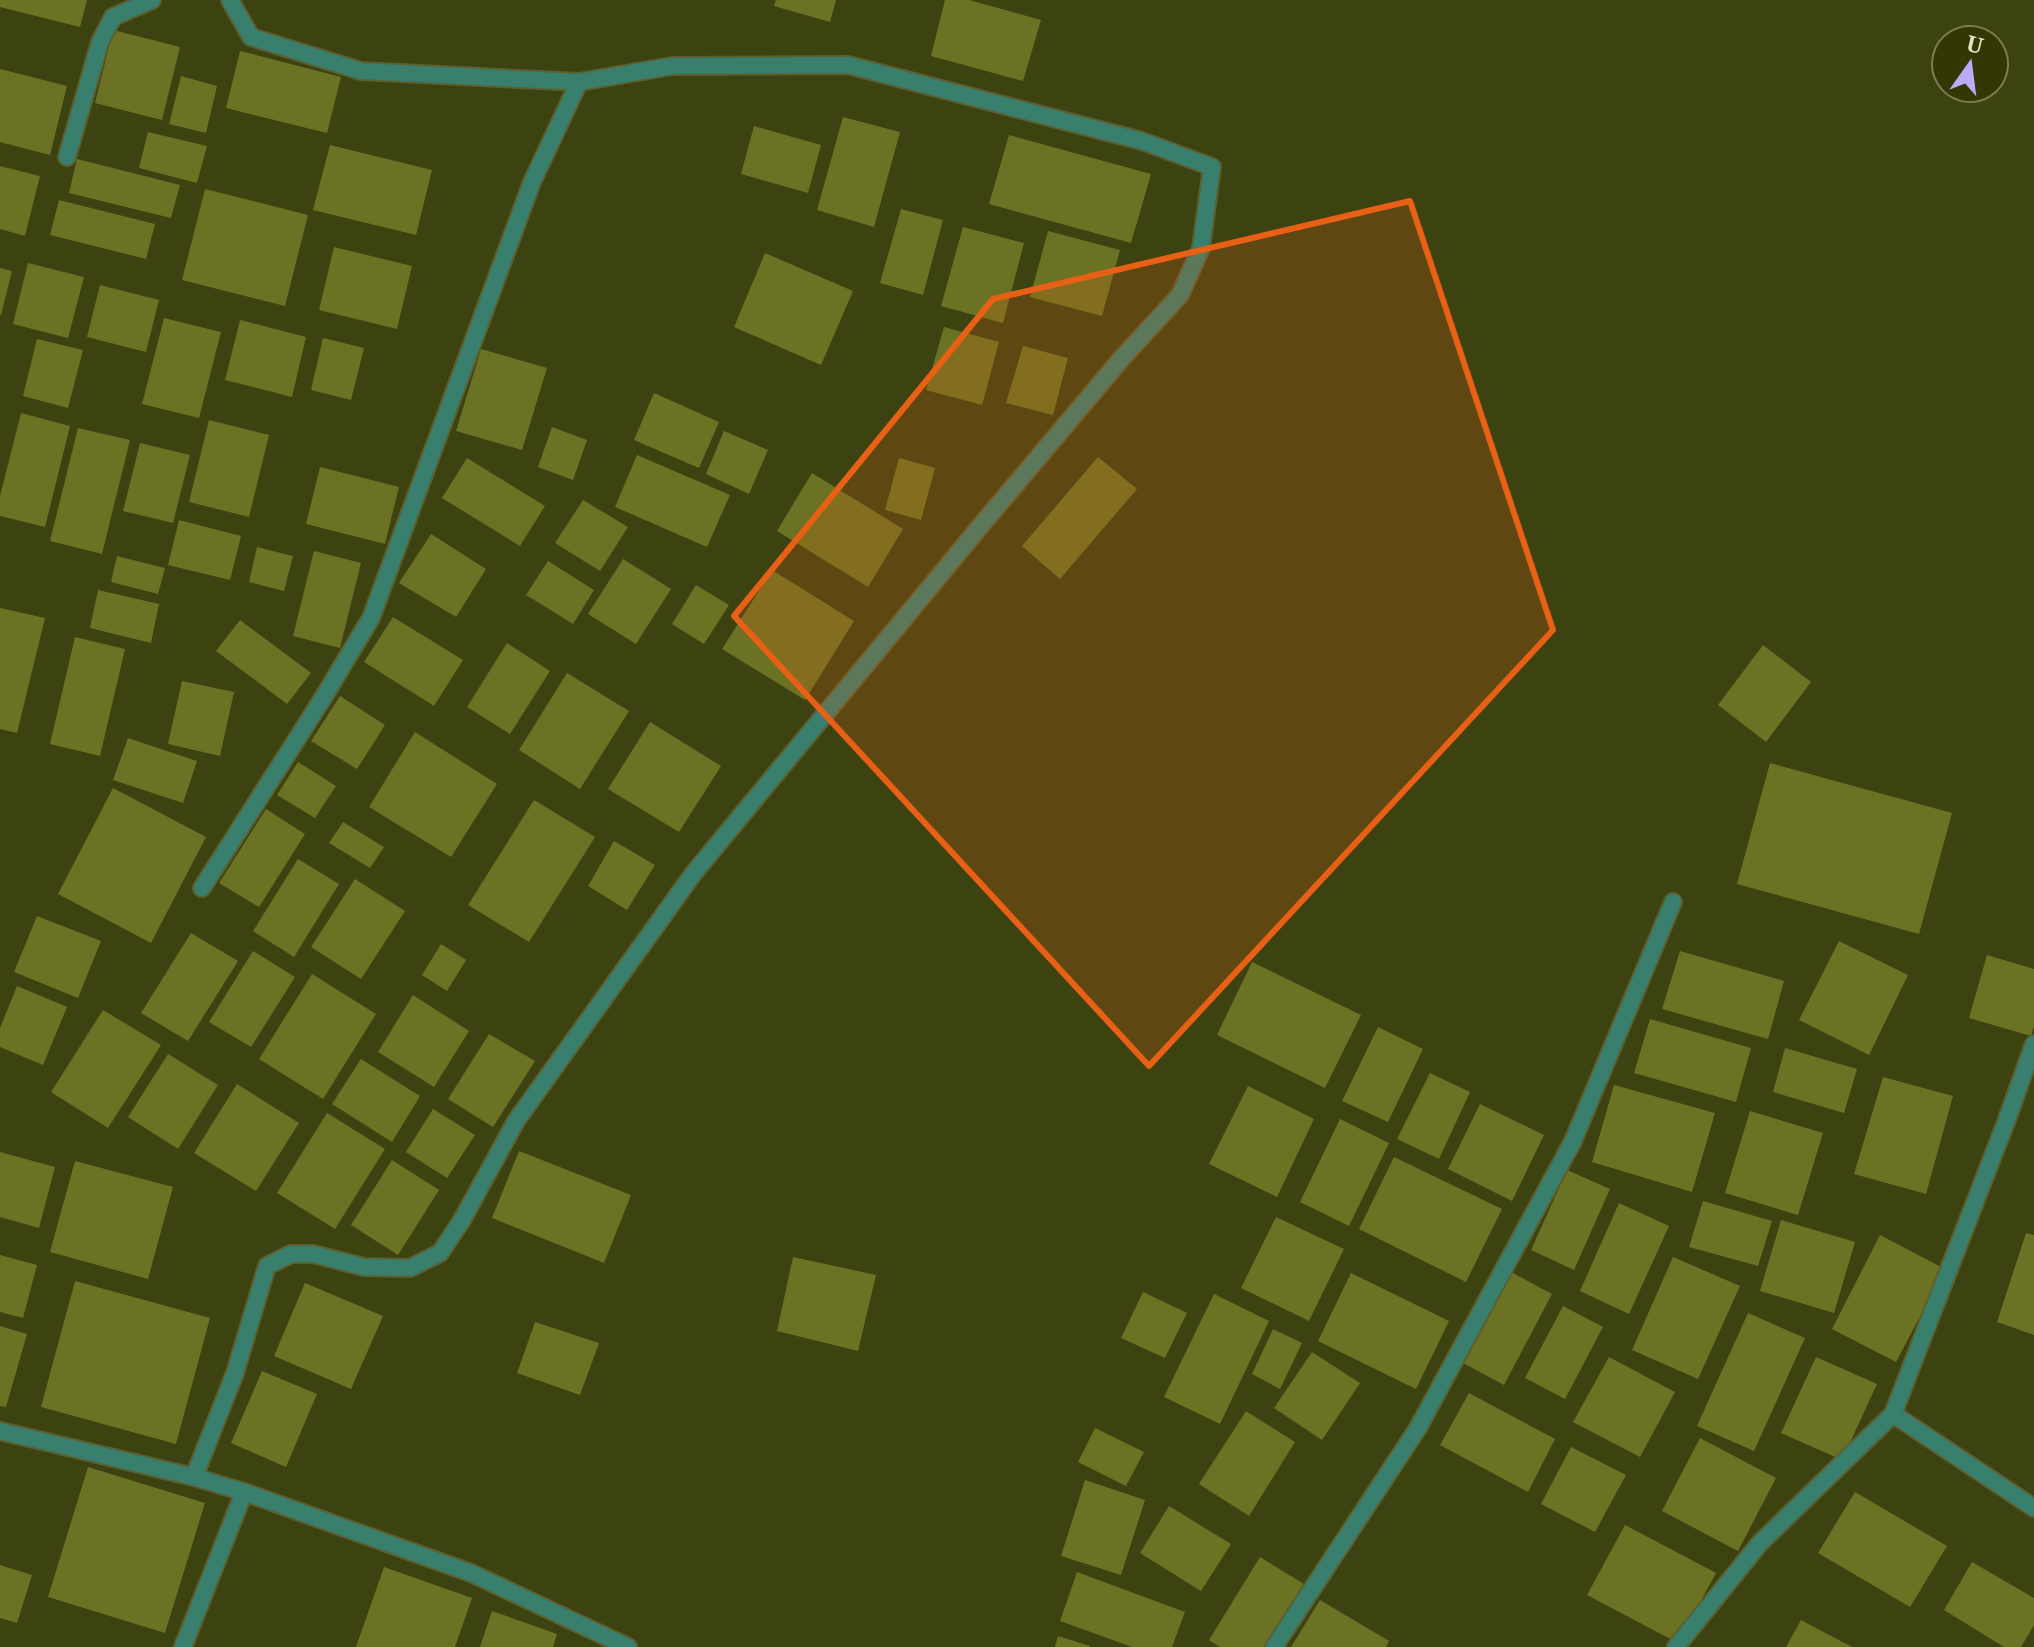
<svg xmlns="http://www.w3.org/2000/svg" width="2034" height="1647" font-family="'Noto Serif',serif">
<style>
.building{fill:#6b7223}
.lines{fill:none;stroke-linecap:round;stroke-linejoin:round}
.street-casing{stroke:#5b6031;stroke-width:20}
.street{stroke:#397f6d;stroke-width:16}
.marked{fill:#e86015;fill-opacity:0.2;stroke:#e86015;stroke-width:6;stroke-linejoin:round}
</style>
<rect width="100%" height="100%" fill="#3d4211"/>
<!-- building -->
<g class="building">
<path d="M0,0h87l-7,27 -80,-20z"/>
<path d="M776,0h60l-6,22 -56,-16z"/>
<path d="M945,0h24l72,20 -18,61 -92,-25z"/>
<path d="M113,30l67,17 -18,73 -67,-17z"/>
<path d="M240,51l101,26 -14,56 -101,-25z"/>
<path d="M0,69l67,17 -17,69 -50,-13z"/>
<path d="M181,76l36,10 -11,47 -37,-9z"/>
<path d="M843,117l57,15 -26,95 -57,-17z"/>
<path d="M754,126l67,19 -13,48 -67,-19z"/>
<path d="M148,132l59,14 -10,37 -58,-15z"/>
<path d="M1009,135l142,39 -20,69 -142,-39z"/>
<path d="M330,145l102,25 -16,65 -103,-25z"/>
<path d="M77,159l103,26 -9,33 -102,-25z"/>
<path d="M0,166l40,10 -15,60 -25,-7z"/>
<path d="M205,189l103,26 -23,91 -103,-26z"/>
<path d="M59,200l96,24 -9,35 -96,-24z"/>
<path d="M901,209l42,11 -20,75 -43,-12z"/>
<path d="M963,227l61,16 -21,80 -62,-17z"/>
<path d="M1048,231l72,19 -18,66 -72,-19z"/>
<path d="M334,247l78,19 -15,63 -78,-19z"/>
<path d="M765,253l88,38 -32,74 -87,-38z"/>
<path d="M28,263l56,14 -16,61 -55,-14z"/>
<path d="M0,268l12,3 -11,44h-1z"/>
<path d="M100,285l59,15 -13,52 -59,-15z"/>
<path d="M164,318l57,14 -22,86 -57,-14z"/>
<path d="M240,320l66,17 -14,60 -67,-17z"/>
<path d="M944,327l55,15 -17,63 -56,-15z"/>
<path d="M323,338l41,10 -13,52 -40,-10z"/>
<path d="M37,339l46,11 -15,58 -45,-12z"/>
<path d="M1023,346l45,12 -15,57 -47,-12z"/>
<path d="M481,349l66,19 -25,82 -66,-19z"/>
<path d="M654,393l65,29 -20,46 -65,-28z"/>
<path d="M21,413l49,13 -25,101 -45,-11v-20z"/>
<path d="M209,420l60,15 -20,82 -60,-15z"/>
<path d="M552,427l35,13 -14,40 -35,-13z"/>
<path d="M78,428l52,12 -28,114 -52,-13z"/>
<path d="M724,431l44,19 -19,44 -43,-20z"/>
<path d="M140,443l50,12 -17,68 -50,-12z"/>
<path d="M637,455l93,40 -23,52 -92,-40z"/>
<path d="M1098,457l39,32 -77,90 -38,-33z"/>
<path d="M467,458l78,48 -25,40 -78,-48z"/>
<path d="M899,458l36,10 -14,52 -36,-10z"/>
<path d="M320,467l79,20 -14,57 -79,-20z"/>
<path d="M812,473l91,56 -35,58 -91,-56z"/>
<path d="M583,500l45,27 -28,44 -45,-28z"/>
<path d="M179,520l62,16 -11,44 -62,-15z"/>
<path d="M431,534l55,35 -30,48 -57,-34z"/>
<path d="M257,547l36,9 -9,35 -35,-9z"/>
<path d="M314,551l47,12 -21,85 -47,-12z"/>
<path d="M117,556l48,12 -7,26 -47,-12z"/>
<path d="M623,559l48,30 -35,55 -48,-30z"/>
<path d="M548,561l46,29 -21,34 -47,-29z"/>
<path d="M772,570l82,51 -49,79 -83,-51z"/>
<path d="M696,585l33,20 -25,39 -32,-20z"/>
<path d="M98,590l61,14 -8,39 -61,-15z"/>
<path d="M0,608l45,10 -28,115 -17,-4z"/>
<path d="M393,617l70,43 -29,46 -70,-44z"/>
<path d="M240,620l71,53 -24,31 -71,-53z"/>
<path d="M75,637l50,12 -25,107 -50,-12z"/>
<path d="M507,643l43,28 -40,63 -43,-27z"/>
<path d="M1763,645l48,37 -45,60 -48,-37z"/>
<path d="M567,673l62,38 -49,78 -61,-39z"/>
<path d="M182,681l52,11 -14,64 -52,-12z"/>
<path d="M340,696l45,29 -28,44 -46,-28z"/>
<path d="M650,722l71,44 -42,66 -71,-43z"/>
<path d="M415,732l82,52 -46,73 -82,-50z"/>
<path d="M128,738l69,23 -14,42 -70,-23z"/>
<path d="M298,762l38,24 -21,32 -38,-23z"/>
<path d="M1770,763l182,50 -33,121 -182,-50z"/>
<path d="M113,788l93,49 -55,106 -93,-49z"/>
<path d="M534,800l61,37 -66,105 -61,-37z"/>
<path d="M266,809l39,25 -46,73 -40,-24z"/>
<path d="M343,822l41,25 -14,21 -41,-25z"/>
<path d="M614,841l41,24 -28,45 -39,-24z"/>
<path d="M298,859l41,25 -45,73 -41,-26z"/>
<path d="M355,879l50,32 -44,68 -50,-32z"/>
<path d="M37,916l64,25 -23,57 -64,-26z"/>
<path d="M191,933l47,28 -50,80 -47,-28z"/>
<path d="M1839,941l69,34 -39,80 -70,-35z"/>
<path d="M441,944l25,16 -19,31 -25,-16z"/>
<path d="M253,951l42,26 -44,70 -42,-25z"/>
<path d="M1680,951l104,30 -16,58 -106,-30z"/>
<path d="M1987,955l47,14v57l-3,10 -62,-18z"/>
<path d="M1252,962l109,53 -36,73 -108,-53z"/>
<path d="M312,974l64,40 -53,85 -64,-40z"/>
<path d="M17,986l50,21 -24,58 -43,-18v-19z"/>
<path d="M413,995l56,36 -35,56 -56,-35z"/>
<path d="M103,1010l58,35 -53,83 -57,-36z"/>
<path d="M1650,1019l101,29 -15,54 -102,-29z"/>
<path d="M1378,1027l45,22 -35,73 -46,-21z"/>
<path d="M489,1034l46,27 -42,66 -45,-28z"/>
<path d="M1785,1048l72,21 -13,44 -71,-21z"/>
<path d="M168,1054l50,31 -40,64 -50,-32z"/>
<path d="M361,1059l59,37 -28,46 -60,-38z"/>
<path d="M1430,1073l40,19 -31,67 -42,-20z"/>
<path d="M1883,1077l70,19 -27,98 -72,-20z"/>
<path d="M237,1084l62,39 -43,68 -62,-38z"/>
<path d="M1614,1085l101,28 -23,79 -100,-30z"/>
<path d="M1248,1086l66,33 -37,78 -68,-33z"/>
<path d="M1480,1104l64,31 -32,66 -64,-32z"/>
<path d="M433,1109l42,26 -28,43 -41,-26z"/>
<path d="M1750,1111l73,22 -25,82 -73,-22z"/>
<path d="M327,1113l58,36 -50,80 -58,-36z"/>
<path d="M1340,1119l49,24 -40,83 -49,-24z"/>
<path d="M519,1151l112,44 -27,68 -112,-45z"/>
<path d="M0,1152l55,15 -16,61 -39,-11z"/>
<path d="M1394,1157l108,52 -36,73 -107,-53z"/>
<path d="M392,1160l47,30 -41,65 -47,-30z"/>
<path d="M75,1161l98,26 -25,92 -98,-27z"/>
<path d="M1567,1170l43,19 -36,81 -43,-20z"/>
<path d="M1703,1201l69,20 -14,45 -69,-19z"/>
<path d="M1619,1203l50,23 -40,88 -49,-23z"/>
<path d="M1276,1217l68,32 -35,72 -68,-33z"/>
<path d="M1781,1220l74,22 -21,71 -74,-22z"/>
<path d="M2026,1233l8,2v100l-37,-13z"/>
<path d="M1880,1235l65,34 -49,93 -64,-33z"/>
<path d="M0,1255l37,10 -14,53 -23,-6z"/>
<path d="M793,1257l83,18 -18,76 -81,-20z"/>
<path d="M1673,1257l67,29 -42,93 -66,-29z"/>
<path d="M1511,1272l41,22 -48,91 -41,-22z"/>
<path d="M1351,1273l98,48 -33,68 -98,-48z"/>
<path d="M75,1281l135,37 -34,126 -135,-37z"/>
<path d="M305,1283l78,33 -32,73 -77,-33z"/>
<path d="M1143,1292l44,21 -22,45 -44,-20z"/>
<path d="M1214,1294l55,27 -49,103 -56,-27z"/>
<path d="M1563,1306l40,21 -38,72 -40,-21z"/>
<path d="M1748,1313l57,25 -51,113 -57,-25z"/>
<path d="M535,1322l64,21 -19,52 -63,-22z"/>
<path d="M0,1326l27,8 -21,73 -6,-1z"/>
<path d="M1273,1329l29,14 -22,46 -28,-15z"/>
<path d="M1312,1352l48,31 -38,57 -48,-32z"/>
<path d="M1609,1357l66,35 -35,65 -67,-35z"/>
<path d="M1816,1357l61,27 -35,76 -61,-27z"/>
<path d="M262,1371l55,23 -31,73 -55,-24z"/>
<path d="M1469,1393l86,46 -27,53 -88,-47z"/>
<path d="M1246,1411l49,31 -46,74 -50,-32z"/>
<path d="M1095,1428l49,24 -18,34 -48,-24z"/>
<path d="M1700,1438l76,40 -38,73 -76,-40z"/>
<path d="M1571,1447l55,28 -31,57 -54,-28z"/>
<path d="M88,1467l117,36 -40,130 -117,-36z"/>
<path d="M1085,1480l60,20 -24,75 -60,-19z"/>
<path d="M1855,1492l92,54 -37,61 -92,-54z"/>
<path d="M1169,1506l62,38 -30,47 -61,-38z"/>
<path d="M1625,1525l91,48 -38,70 -91,-48z"/>
<path d="M1260,1557l44,27 -39,63h-45l-11,-7z"/>
<path d="M1972,1562l62,36v27l-13,22h-17l-60,-37z"/>
<path d="M0,1565l32,10 -15,48 -17,-5z"/>
<path d="M384,1567l88,31 -17,49h-99z"/>
<path d="M1077,1572l108,40 -13,35h-40l-72,-26z"/>
<path d="M1320,1600l69,41 -3,6h-95z"/>
<path d="M492,1611l65,23 -4,13h-73z"/>
<path d="M1801,1620l51,27h-66z"/>
<path d="M1058,1636l32,10v1h-35z"/>
</g>
<g class="lines">
<defs>
<g id="street">
<path d="M230,0l21,37 110,34 218,11"/>
<path d="M67,157l33,-115 13,-25 39,-17"/>
<path d="M1893,1414l141,94"/>
<path d="M0,1431l194,46 50,15 227,81 157,74"/>
<path d="M194,1477l41,-104 32,-107 24,-12h22l51,13 46,1 30,-15 22,-33 54,-99 177,-247 285,-345 144,-171 58,-63 21,-47 11,-81 -70,-26 -294,-76 -176,1 -93,16 -47,100 -161,436 -48,80 -121,190"/>
<path d="M183,1647l61,-155"/>
<path d="M1274,1647l144,-219 155,-287 100,-239"/>
<path d="M1676,1647l84,-104 133,-129 113,-292 28,-78"/>
</g>
</defs>
<!-- street casing -->
<use href="#street" class="street-casing"/>
<!-- street -->
<use href="#street" class="street"/>
</g>
<!-- marked area -->
<path class="marked" d="M1410,201l143,429 -404,436 -415,-450 259,-317z"/>
<!-- north arrow -->
<g transform="translate(1970 64) rotate(14)"><circle r="38" fill="#333704" stroke="#797d51" stroke-width="2"/>
<path d="M0-6L14 30L0 20L-14 30Z" fill="#bbaaf6"/>
<text y="-12" font-size="22" font-weight="bold" text-anchor="middle" fill="#e1e6c5">U</text>
</g>
</svg>
